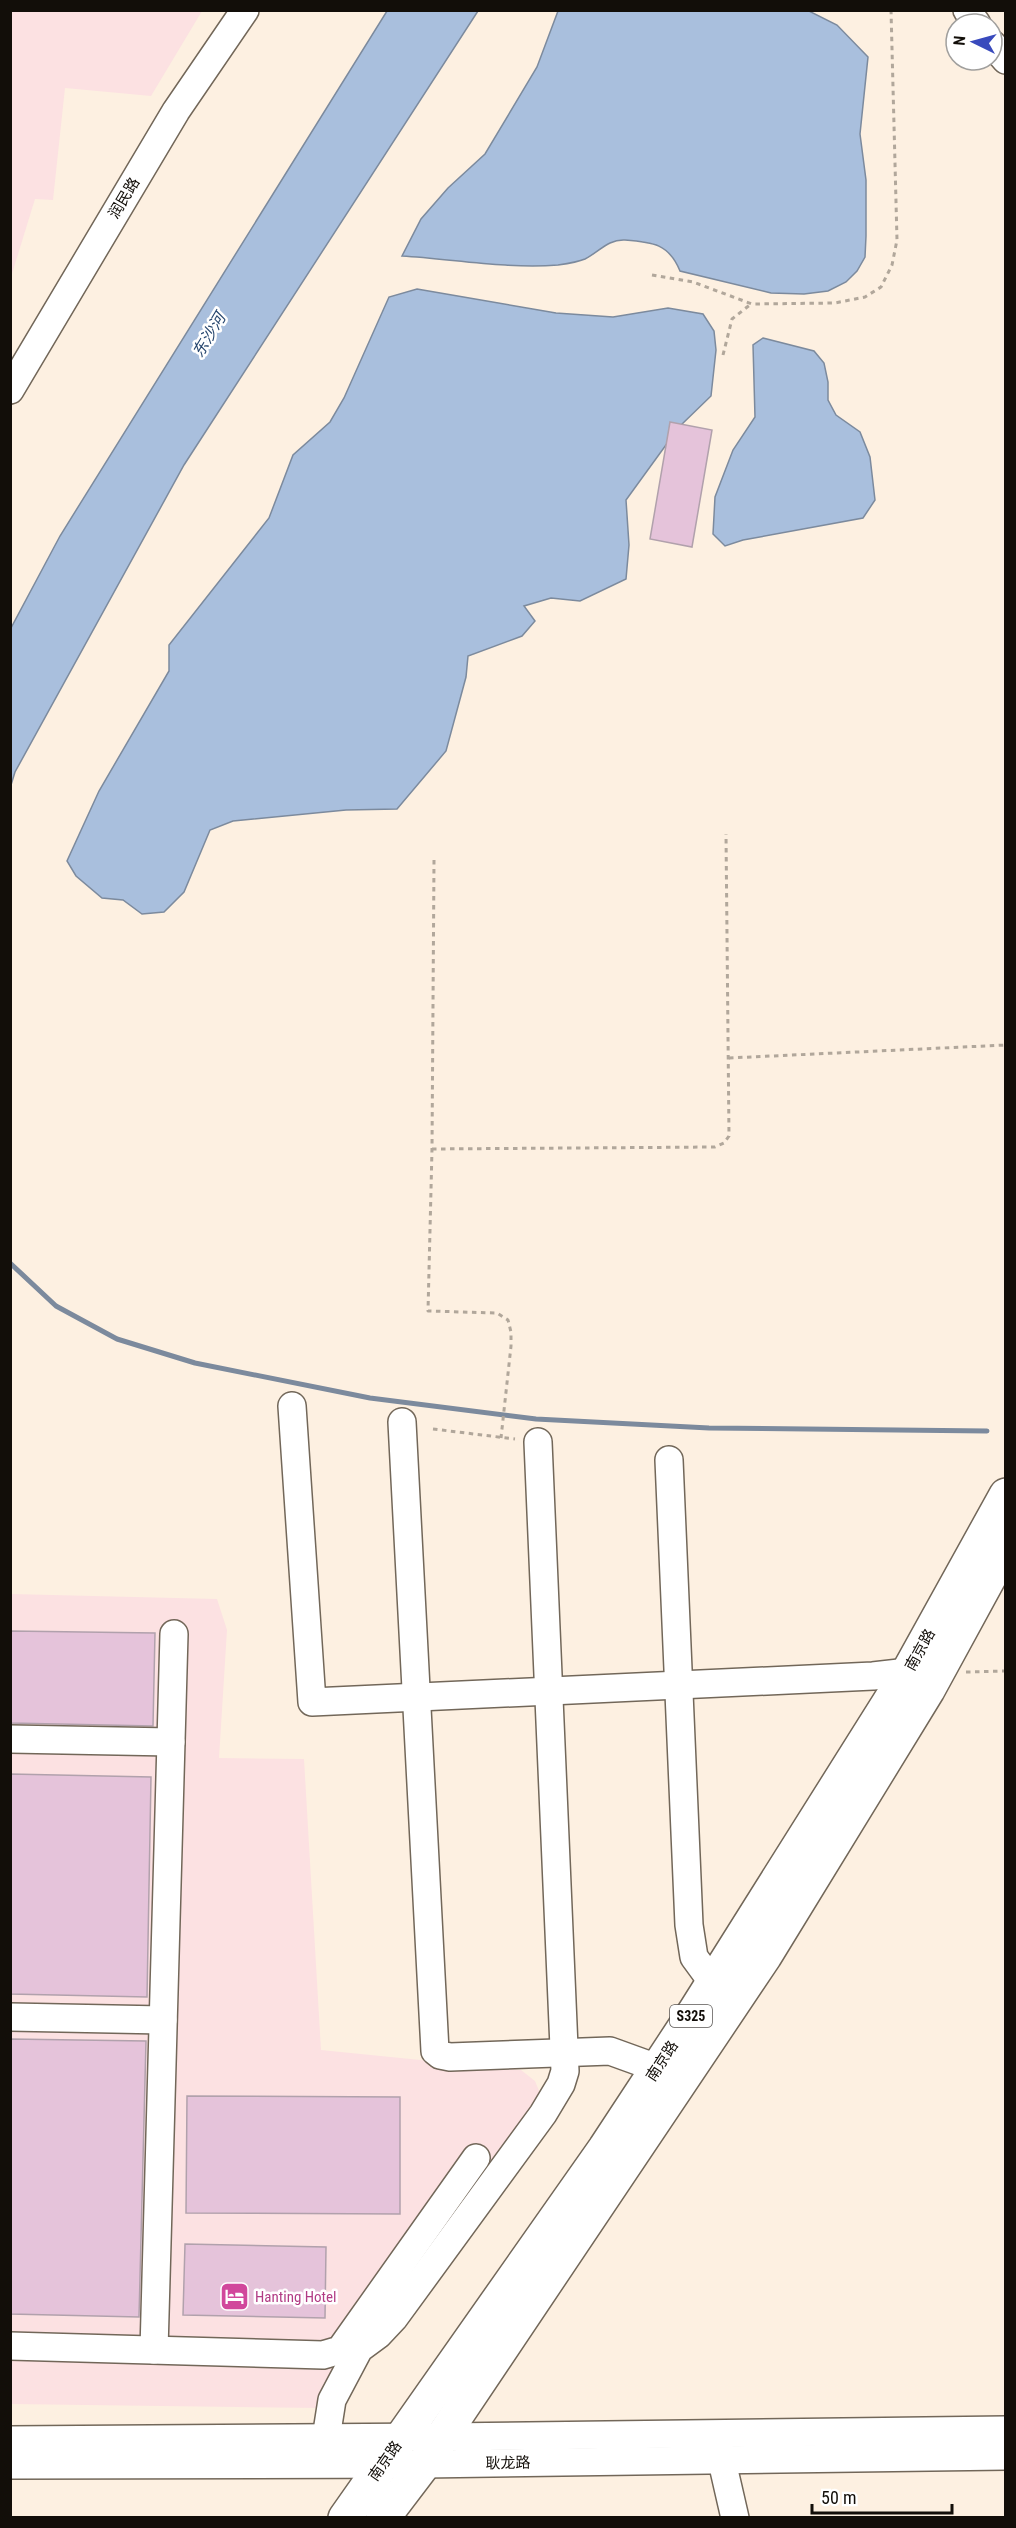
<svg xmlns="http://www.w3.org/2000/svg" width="1016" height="2528" font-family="'Roboto Condensed','Noto Sans SC',sans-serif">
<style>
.industrial{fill:#fce1e2}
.water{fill:#a9bfdd;stroke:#7c8a9d;stroke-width:1.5}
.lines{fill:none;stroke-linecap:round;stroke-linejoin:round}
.stream{stroke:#7c8a9d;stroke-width:5}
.building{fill:#e5c3da;stroke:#b1a1ac;stroke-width:1.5}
.minor-casing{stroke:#726759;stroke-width:30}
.major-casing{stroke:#726759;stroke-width:36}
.path{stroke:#b1a79b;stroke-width:3;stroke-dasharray:4.5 4.5;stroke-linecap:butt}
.minor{stroke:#fff;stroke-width:27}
.major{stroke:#fff;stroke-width:33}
.labels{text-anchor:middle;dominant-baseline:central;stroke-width:5;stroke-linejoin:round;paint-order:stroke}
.shield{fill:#fff;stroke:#595653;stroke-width:1.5}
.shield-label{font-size:14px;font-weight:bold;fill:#120e09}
.street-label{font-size:15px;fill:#120e09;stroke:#fff}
.hotel-label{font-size:15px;fill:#b23c85;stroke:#fff;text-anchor:start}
.water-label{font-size:16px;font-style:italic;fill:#26466e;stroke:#fff}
</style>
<rect width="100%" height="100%" fill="#fdf0e1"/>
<!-- industrial -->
<g class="industrial">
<path d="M11,10l191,1 -51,85 -86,-8 -12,112 -18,-1 -24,78z"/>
<path d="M11,1594l206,5 10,31 -8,128 85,1 17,291 200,20 14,11 7,17 -221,310 -310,-4z"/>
</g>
<!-- water -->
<g class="water">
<path d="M387,11h91l-294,454 -169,307 -4,13v-157l49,-92z"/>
<path d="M558,11h251l28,14 31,32 -8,77 6,46v56l-1,21 -8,14 -11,11 -18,9 -24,3 -33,-1 -91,-22c-11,-27 -27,-29 -55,-31 -17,-1 -26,12 -40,19 -7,3 -20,5 -27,6 -52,4 -105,-6 -156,-9l19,-37 27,-31 37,-34 52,-87z"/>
<path d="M417,289l139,24 57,4 55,-9 35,6 11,17 2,19 -5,46 -32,31 -53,73 3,45 -3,34 -46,22 -29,-3 -27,8 11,15 -13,15 -54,20 -2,21 -20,74 -49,58 -51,1 -113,11 -23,9 -26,62 -20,20 -22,2 -19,-14 -21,-2 -26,-22 -9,-15 32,-70 70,-120v-26l100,-127 24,-63 37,-33 14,-24 45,-101z"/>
<path d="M763,338l51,13 10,12 4,19v18l8,15 24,17 10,25 5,43 -12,18 -120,22 -18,6 -12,-12 2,-37 18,-47 22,-33 -2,-72z"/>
</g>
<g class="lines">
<!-- stream -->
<path class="stream" d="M10,1263l46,43 61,33 78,24 175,35 166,21 173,9 278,3"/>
</g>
<!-- building -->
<g class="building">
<path d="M670,422l42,8 -20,117 -42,-8z"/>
<path d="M10,1631l145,2 -2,93 -143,-3z"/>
<path d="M10,1774l141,3 -4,220 -137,-3z"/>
<path d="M10,2039l136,2 -7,276 -129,-3z"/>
<path d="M187,2096l213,1v117l-214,-1z"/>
<path d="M185,2244l141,3 -1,71 -142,-3z"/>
</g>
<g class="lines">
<defs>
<g id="minor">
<path d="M967,10l10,14"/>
<path d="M992,44l14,16"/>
<path d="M10,390l166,-279 69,-101"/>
<path d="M292,1406l20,296 561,-26 35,-4"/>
<path d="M402,1422l33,629 5,4 10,2 160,-6 47,17"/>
<path d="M669,1460l20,465 5,32 19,26"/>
<path d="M10,1739l161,3"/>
<path d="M10,2017l153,3"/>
<path d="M10,2346l313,9 17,-5 136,-192"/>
<path d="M154,2350l20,-716"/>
<path d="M326,2438l6,-38 27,-51 19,-14 16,-17 149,-204 18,-30 4,-13 -27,-629"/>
<path d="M10,2440l432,-3 564,-7"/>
<path d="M718,2444l17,74"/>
<path d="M10,2465l414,-1 582,-8"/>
</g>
<g id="major">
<path d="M345,2518l260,-370 90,-137 213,-339 98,-177"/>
<path d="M383,2518l41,-54 341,-508 163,-266 78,-143"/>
</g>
</defs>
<!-- minor casing -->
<use href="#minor" class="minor-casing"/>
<!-- major casing -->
<use href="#major" class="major-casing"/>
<!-- path -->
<g class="path">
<path d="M652,275l41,7 59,22 83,-1 30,-6 16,-10 11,-22 5,-25 -6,-230"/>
<path d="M723,355l9,-36 19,-15"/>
<path d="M434,860l-2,289 -4,162 69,2 11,7 3,12v14l-10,92"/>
<path d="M729,1058l277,-13"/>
<path d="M432,1149l283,-2 9,-4 5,-7 -3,-302"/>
<path d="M433,1429l82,10"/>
<path d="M966,1672l40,-1"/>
</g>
<!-- minor -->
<use href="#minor" class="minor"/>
<!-- major -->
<use href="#major" class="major"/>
</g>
<!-- icons -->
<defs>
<symbol id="hotel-square" viewBox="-11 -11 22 22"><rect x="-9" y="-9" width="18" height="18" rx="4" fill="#d1479c" stroke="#fff"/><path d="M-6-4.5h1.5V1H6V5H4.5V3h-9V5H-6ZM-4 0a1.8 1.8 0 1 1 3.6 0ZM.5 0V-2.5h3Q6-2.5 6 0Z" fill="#fff"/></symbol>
</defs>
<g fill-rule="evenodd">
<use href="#hotel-square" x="218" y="2280" width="33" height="33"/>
</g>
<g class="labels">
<!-- shield labels -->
<rect class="shield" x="670" y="2005" width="42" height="22" rx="4.5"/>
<g class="shield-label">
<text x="691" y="2016">S325</text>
</g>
<!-- street labels -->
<g class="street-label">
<text transform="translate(124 198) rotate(-59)">润民路</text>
<text transform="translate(920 1650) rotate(-61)">南京路</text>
<text transform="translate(662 2061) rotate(-57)">南京路</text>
<text transform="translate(385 2461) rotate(-55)">南京路</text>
<text transform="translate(508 2463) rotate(-1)">耿龙路</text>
</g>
<!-- hotel labels -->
<g class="hotel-label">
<text x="255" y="2297">Hanting Hotel</text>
</g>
<!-- water labels -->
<g class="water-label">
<text transform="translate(209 335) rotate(-59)">东沙河</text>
</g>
</g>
<!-- border -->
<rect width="1016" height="2528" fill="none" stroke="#120e09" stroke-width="24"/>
<!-- north arrow -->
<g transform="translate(974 42) rotate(275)"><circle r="28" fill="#ffffff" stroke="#a09f9d" stroke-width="1.5"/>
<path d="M0-4.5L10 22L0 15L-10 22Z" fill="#394abd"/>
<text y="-9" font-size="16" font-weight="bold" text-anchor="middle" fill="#120e09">N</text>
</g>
<!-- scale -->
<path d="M812 2504v9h140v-9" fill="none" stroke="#120e09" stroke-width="3"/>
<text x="821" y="2504" font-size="18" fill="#120e09" stroke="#ffffff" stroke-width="4.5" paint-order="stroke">50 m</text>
</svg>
